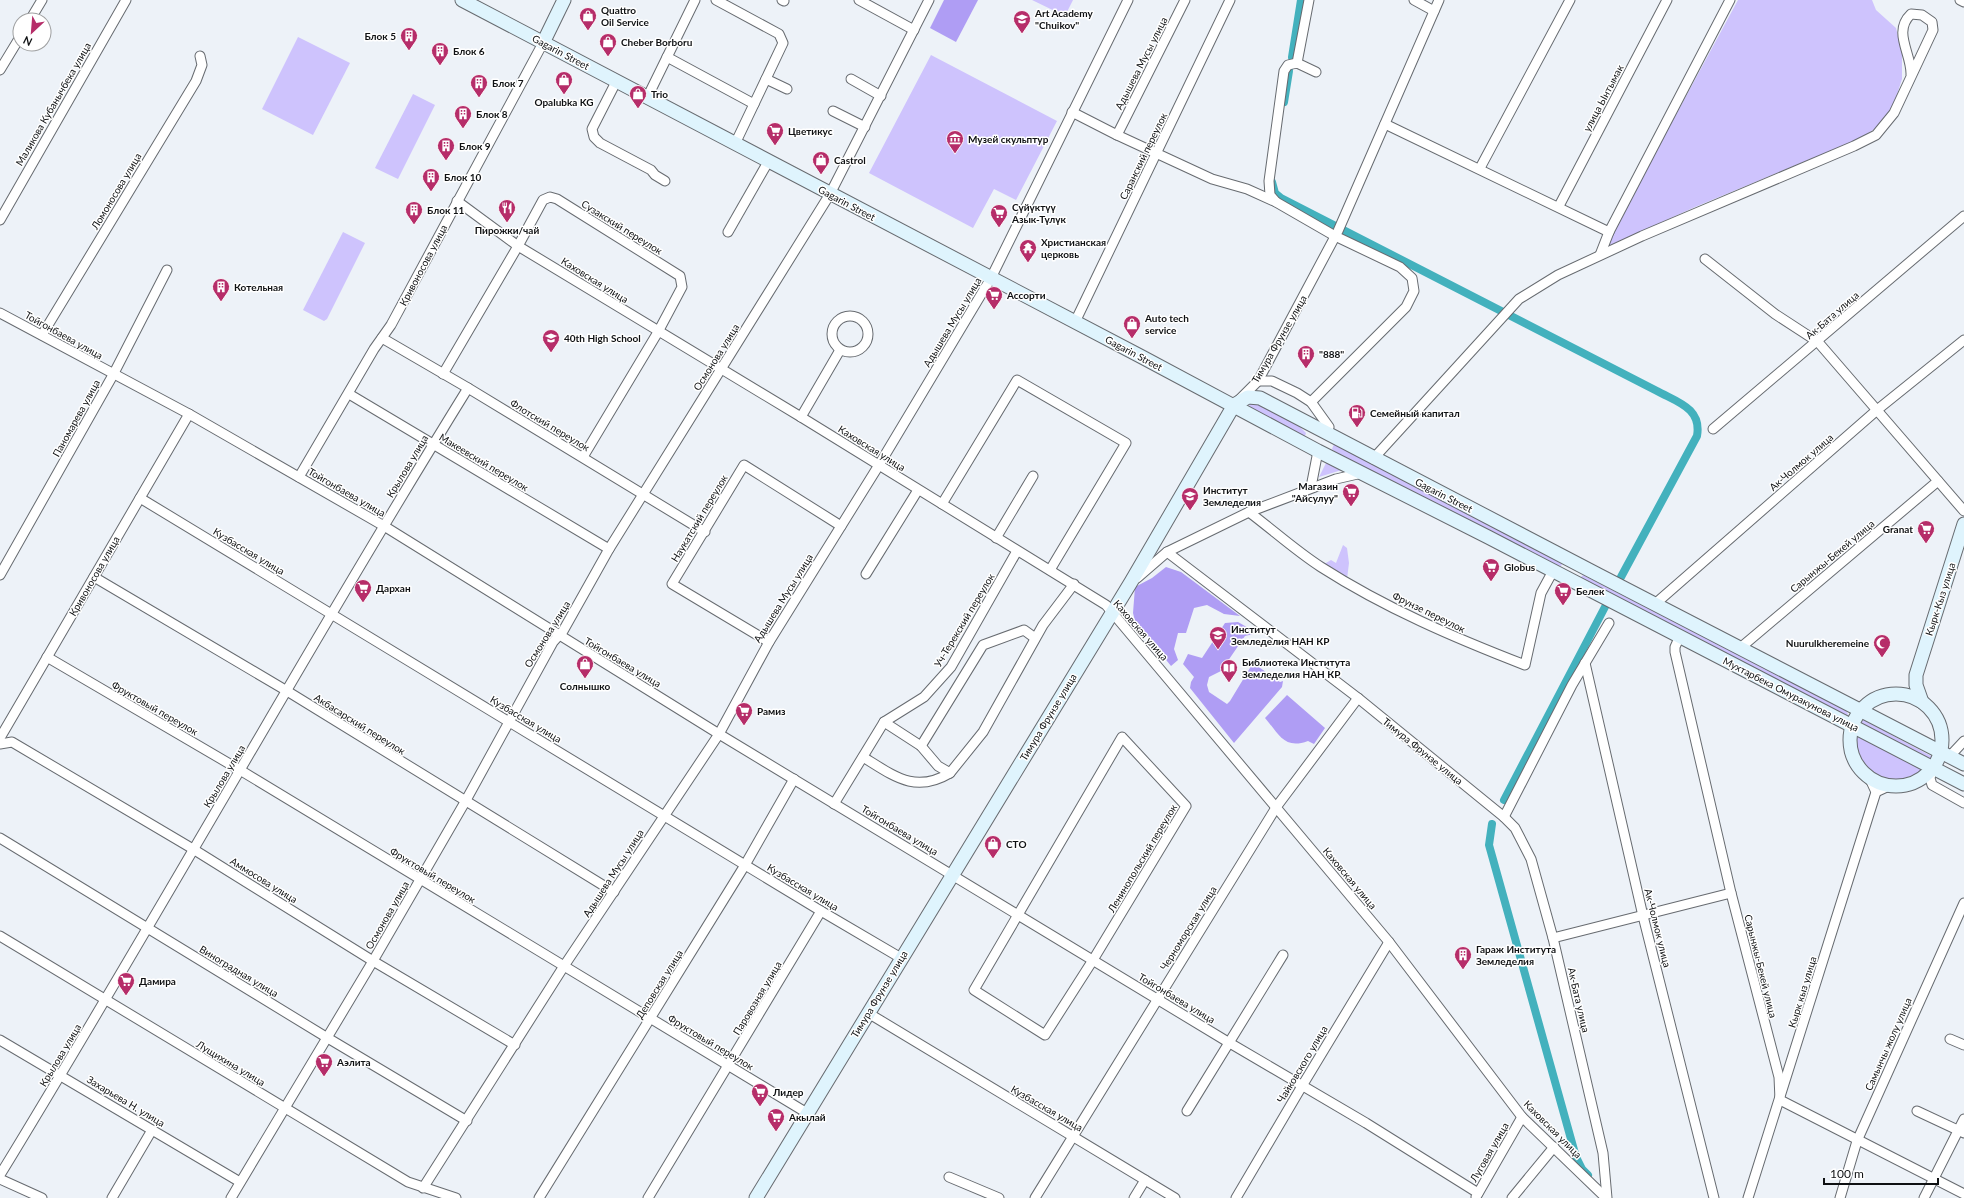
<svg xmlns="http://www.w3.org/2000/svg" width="1964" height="1198" font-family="Lato,sans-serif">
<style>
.green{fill:#cec3fd}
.forest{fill:#af9df4}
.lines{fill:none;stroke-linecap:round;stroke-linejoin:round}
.canal{stroke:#43b1bd;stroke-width:8}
.street-casing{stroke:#676b70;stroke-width:11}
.secondary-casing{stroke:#676b70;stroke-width:15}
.street{stroke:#fff;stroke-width:9}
.secondary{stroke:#dff4fd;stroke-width:13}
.labels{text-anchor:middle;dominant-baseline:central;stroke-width:3;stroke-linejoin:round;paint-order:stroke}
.poi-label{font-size:10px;font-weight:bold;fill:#0f1113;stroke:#fff;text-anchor:start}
.street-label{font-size:10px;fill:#0f1113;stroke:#fff}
</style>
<rect width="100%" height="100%" fill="#edf2f8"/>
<!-- green -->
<g class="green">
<path d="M1032,0h41l-8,16z"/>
<path d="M1738,0h134l4,10 20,18 6,24v27l-9,28 -14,19 -20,13 -164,68 -88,40 10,-23z"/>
<path d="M298,37l52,26 -37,72 -51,-26z"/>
<path d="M931,55l126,66 -41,79 -22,-11 -21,39 -104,-55z"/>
<path d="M413,94l22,11 -37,74 -23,-11z"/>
<path d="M343,232l22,11 -38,76 -3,2 -21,-11z"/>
<path d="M1251,402h5l42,23 8,8 -1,3 -2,1 -50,-26 -4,-6z"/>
<path d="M1334,444h5l211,110 12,10 -1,2 -6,-1 -218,-111 -5,-5z"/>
<path d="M1328,459l17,10 -26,8z"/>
<path d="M1343,545l4,3 2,15 -2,16 -27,-15 6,-1 5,-3 5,3z"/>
<path d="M1583,575l263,135 2,4 -1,2 -264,-135 -2,-4z"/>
<path d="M1862,719l71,38 -3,5 -72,-38 1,-4z"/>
<path d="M1855,735l59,30 8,5c-33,22 -66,5 -67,-35z"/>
</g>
<!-- forest -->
<g class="forest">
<path d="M944,0h34l-22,42 -26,-14z"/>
<path d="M1166,567l15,5 59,44 -16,-2 -17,-9 -13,3 -8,25h-8l-4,16 4,11 -7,6 -36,-45 -2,-8 2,-26 17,-9z"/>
<path d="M1238,622l19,11 -12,3 -24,35 -12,6 -2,8 2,7 18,12 3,-3 23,-38 27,19 3,-1 -1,6 -48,56 -44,-55 1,-6 3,-5 -11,-13 5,-10 14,4 23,-35z"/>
<path d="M1287,695l38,33 -11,16 -6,-3c-24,9 -29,-7 -43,-23z"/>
</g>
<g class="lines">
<!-- canal -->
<g class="canal">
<path d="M1292,57l9,-57"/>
<path d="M1284,102l5,-31"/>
<path d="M1272,182l3,11 6,5 376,193c20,11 45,17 40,45l-76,141"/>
<path d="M1504,800l102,-195"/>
<path d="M1492,824l-3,21 87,312 6,12 6,6"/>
</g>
<defs>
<g id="street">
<path d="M716,0l63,34 4,9 -48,101"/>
<path d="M782,0l2,1"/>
<path d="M859,0l55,30"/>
<path d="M1414,0l20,11"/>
<path d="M1960,0l4,2"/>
<path d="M30,20l12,-20"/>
<path d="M667,57l87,47"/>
<path d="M1297,63l12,-63"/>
<path d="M0,70l20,-33"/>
<path d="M766,79l21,10"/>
<path d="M851,79l30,17"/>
<path d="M616,82l-24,47 2,8 6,6 51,27 4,5 10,6"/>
<path d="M647,98l48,-98"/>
<path d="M833,111l32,16"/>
<path d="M1072,112l45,23 95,44 35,10 29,13 59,34 65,31 12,11 2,13 -8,16 -95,95"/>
<path d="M1385,124l224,108"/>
<path d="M1117,135l68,-135"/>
<path d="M1480,168l90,-168"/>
<path d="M457,201l61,45 283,171 305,188 283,337 133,175 84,81"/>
<path d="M1276,202l-6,-7 -1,-14 15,-110 4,-6 9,-2 19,9"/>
<path d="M1559,206l108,-206"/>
<path d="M0,220l126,-220"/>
<path d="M728,232l40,-70"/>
<path d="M1600,255l9,-23 121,-232"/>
<path d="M1705,259l70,55 43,28 146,169"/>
<path d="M0,313l189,101 195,112 335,208 509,308 138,81 112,70"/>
<circle cx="850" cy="334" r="18"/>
<path d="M1075,322l155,-322"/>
<path d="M42,335l154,-254 6,-16 -2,-9"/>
<path d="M382,338l86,50 237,144"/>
<path d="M443,374l75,-128 25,-46 7,-3 7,2 123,77 2,11 -24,45 -75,125"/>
<path d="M1258,381h14l25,12 14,9 18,25 -3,6"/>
<path d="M349,394l260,155"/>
<path d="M1239,400l19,-19 80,-150 101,-231"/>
<path d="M801,417l39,-67"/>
<path d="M1713,429l251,-213"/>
<path d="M1373,459l146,-160 39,-24 84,-39 212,-90 22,-11 18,-22 39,-83 -1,-8 -10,-7 -11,-1c-19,18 1,40 0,61"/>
<path d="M299,477l75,-128 17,-24 152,-282"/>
<path d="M1311,487l7,-36"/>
<path d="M140,498l681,413 80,47"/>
<path d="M942,504l75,-124 109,63 -76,127"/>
<path d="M1249,512c24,18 47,39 72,55 64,41 134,71 204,98l16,-72 12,-22"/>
<path d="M996,538l37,-62"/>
<path d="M1167,552l191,146 146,119 68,-132 37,-62"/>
<path d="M866,574l52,-84"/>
<path d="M0,575l113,-200 54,-105"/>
<path d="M94,577l193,114 327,201"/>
<path d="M1137,578l30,-26 82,-40 87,-33 26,-6"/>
<path d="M1655,604l222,-194 87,-70"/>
<path d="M1680,636l-5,11v5l56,241 48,184 1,23 184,94"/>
<path d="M769,642l-97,-58 72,-119 97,61"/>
<path d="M1739,649l199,-168"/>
<path d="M47,657l193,113 567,343"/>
<path d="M1585,663l58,253 71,282"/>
<path d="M884,722l37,24 17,20 12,7 33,-41 60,-107 31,-41"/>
<path d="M1122,737l64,69 -93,154 -48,75 -71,-45z"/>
<path d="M0,738l189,-324"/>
<path d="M0,744l12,-2 181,107 180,112 142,84"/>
<path d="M921,746l62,-101 41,-15 11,8"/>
<path d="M863,757c31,19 52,37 87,16"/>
<path d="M1949,757l15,-16"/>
<path d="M1933,768l-3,10 2,7 32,18"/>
<path d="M1876,792l13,-6"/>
<path d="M834,804l50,-82 40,-25 27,-30 66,-116"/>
<path d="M1504,817l11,11 16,31 22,79 50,215 4,45"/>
<path d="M0,838l326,199 141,84"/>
<path d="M0,936l408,246 48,16"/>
<path d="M1553,938l178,-45"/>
<path d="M868,1013l307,185"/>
<path d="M1950,1039l14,6"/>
<path d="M0,1040l240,142"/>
<path d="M1187,1111l96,-156"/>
<path d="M1917,1111l47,22"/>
<path d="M0,1175c159,-260 307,-527 468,-787"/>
<path d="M949,1177l50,21"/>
<path d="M0,1179l42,19"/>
<path d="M423,1188l141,-222 155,-232 50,-92 110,-177 112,-187 137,-278"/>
<path d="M1476,1197l46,-80"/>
<path d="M112,1198l40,-68"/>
<path d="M231,1198l142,-237 92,-159 88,-160 10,-11 46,-82 221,-355 99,-194"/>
<path d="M539,1198l206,-333 49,-86"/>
<path d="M648,1198l173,-287"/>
<path d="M1035,1198l242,-392 81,-108"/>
<path d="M1134,1198l11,-18"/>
<path d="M1236,1198l66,-112 87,-144"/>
<path d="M1512,1198l42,-51"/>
<path d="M1748,1198l128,-406 -6,-13"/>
<path d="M1840,1198l17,-57 107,-238"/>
<path d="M1924,1198l40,-79"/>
</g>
<g id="secondary">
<path d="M462,0l680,357 176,94 170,86 476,247"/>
<path d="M543,43l21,-43"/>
<path d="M1234,405l14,-8 12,1c234,123 469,245 704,366"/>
<circle cx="1896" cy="740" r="46"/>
<path d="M1922,702l-6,-17v-10l48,-151"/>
<path d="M756,1198l375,-616 103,-177"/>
</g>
</defs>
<!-- street casing -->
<use href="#street" class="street-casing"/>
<!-- secondary casing -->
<use href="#secondary" class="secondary-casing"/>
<!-- street -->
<use href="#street" class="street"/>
<!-- secondary -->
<use href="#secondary" class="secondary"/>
</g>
<!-- icons -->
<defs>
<symbol id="shop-pin" viewBox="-11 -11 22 30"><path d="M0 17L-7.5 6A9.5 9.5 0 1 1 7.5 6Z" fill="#b62d69" stroke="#fff"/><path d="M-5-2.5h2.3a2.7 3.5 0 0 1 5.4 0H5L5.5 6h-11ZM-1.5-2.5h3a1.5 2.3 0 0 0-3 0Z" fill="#fff"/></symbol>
<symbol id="university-pin" viewBox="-11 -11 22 30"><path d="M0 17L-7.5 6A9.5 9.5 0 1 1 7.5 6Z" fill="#b62d69" stroke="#fff"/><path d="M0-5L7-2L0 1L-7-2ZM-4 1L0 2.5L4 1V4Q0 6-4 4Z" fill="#fff"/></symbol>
<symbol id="building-pin" viewBox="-11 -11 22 30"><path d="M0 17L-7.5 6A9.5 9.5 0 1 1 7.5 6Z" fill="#b62d69" stroke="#fff"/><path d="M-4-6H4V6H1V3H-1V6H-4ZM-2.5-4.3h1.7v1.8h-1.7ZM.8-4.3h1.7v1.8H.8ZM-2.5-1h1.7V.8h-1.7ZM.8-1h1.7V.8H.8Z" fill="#fff"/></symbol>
<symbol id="supermarket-pin" viewBox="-11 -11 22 30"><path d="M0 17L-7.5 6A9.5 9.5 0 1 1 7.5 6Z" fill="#b62d69" stroke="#fff"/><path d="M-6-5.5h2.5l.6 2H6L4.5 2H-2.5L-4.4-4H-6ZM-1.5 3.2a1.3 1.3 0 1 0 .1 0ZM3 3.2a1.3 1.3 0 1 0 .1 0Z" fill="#fff"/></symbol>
<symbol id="museum-pin" viewBox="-11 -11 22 30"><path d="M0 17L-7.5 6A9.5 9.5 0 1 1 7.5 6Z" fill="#b62d69" stroke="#fff"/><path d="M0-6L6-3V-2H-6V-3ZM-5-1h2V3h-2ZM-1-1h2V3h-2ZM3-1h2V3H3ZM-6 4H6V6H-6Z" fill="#fff"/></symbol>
<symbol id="restaurant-pin" viewBox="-11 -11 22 30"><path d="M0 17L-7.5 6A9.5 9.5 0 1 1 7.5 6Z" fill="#b62d69" stroke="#fff"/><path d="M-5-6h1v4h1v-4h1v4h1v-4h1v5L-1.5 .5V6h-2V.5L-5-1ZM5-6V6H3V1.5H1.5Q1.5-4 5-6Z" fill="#fff"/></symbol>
<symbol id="temple-pin" viewBox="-11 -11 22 30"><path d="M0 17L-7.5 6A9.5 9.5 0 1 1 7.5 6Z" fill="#b62d69" stroke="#fff"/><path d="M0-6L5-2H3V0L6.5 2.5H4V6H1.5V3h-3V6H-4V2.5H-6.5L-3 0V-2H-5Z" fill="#fff"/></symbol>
<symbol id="school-pin" viewBox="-11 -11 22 30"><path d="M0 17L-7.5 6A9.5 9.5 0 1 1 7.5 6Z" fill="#b62d69" stroke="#fff"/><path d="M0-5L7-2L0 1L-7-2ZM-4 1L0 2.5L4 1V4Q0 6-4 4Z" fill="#fff"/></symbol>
<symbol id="fuel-pin" viewBox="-11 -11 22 30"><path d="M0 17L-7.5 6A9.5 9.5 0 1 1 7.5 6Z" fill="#b62d69" stroke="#fff"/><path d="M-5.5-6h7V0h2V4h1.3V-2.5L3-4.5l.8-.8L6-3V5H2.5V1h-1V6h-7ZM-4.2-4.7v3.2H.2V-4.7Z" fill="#fff"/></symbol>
<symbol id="mosque-pin" viewBox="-11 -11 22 30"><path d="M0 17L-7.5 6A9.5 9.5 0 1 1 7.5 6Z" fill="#b62d69" stroke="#fff"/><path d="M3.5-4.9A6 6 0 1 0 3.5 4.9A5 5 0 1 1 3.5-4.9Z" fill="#fff"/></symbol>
<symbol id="library-pin" viewBox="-11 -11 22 30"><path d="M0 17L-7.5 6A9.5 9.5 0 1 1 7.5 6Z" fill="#b62d69" stroke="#fff"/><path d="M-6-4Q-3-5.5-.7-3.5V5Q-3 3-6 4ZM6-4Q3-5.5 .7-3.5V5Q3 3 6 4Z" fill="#fff"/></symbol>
</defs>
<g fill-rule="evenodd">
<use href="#shop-pin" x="578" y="6" width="20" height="27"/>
<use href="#university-pin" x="1012" y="9" width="20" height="27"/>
<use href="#building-pin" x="399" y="26" width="20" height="27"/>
<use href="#shop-pin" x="598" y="32" width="20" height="27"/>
<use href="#building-pin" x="430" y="41" width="20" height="27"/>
<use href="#shop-pin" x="554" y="70" width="20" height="27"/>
<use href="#building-pin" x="469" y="73" width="20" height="27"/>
<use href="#shop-pin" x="628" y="84" width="20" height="27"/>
<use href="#building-pin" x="453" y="104" width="20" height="27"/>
<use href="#supermarket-pin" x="765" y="121" width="20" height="27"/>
<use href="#museum-pin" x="945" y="129" width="20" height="27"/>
<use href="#building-pin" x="436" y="136" width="20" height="27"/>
<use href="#shop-pin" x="811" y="150" width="20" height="27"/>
<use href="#building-pin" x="421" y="167" width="20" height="27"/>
<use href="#restaurant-pin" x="497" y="198" width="20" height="27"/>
<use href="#building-pin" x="404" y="200" width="20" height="27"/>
<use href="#supermarket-pin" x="989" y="203" width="20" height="27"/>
<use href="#temple-pin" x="1018" y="238" width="20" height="27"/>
<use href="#building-pin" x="211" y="277" width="20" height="27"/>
<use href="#supermarket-pin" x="984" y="285" width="20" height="27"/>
<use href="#shop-pin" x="1122" y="314" width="20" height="27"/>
<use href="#school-pin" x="541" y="328" width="20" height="27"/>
<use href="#building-pin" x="1296" y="344" width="20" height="27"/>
<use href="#fuel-pin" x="1347" y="403" width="20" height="27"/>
<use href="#supermarket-pin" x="1341" y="482" width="20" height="27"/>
<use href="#university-pin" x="1180" y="486" width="20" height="27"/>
<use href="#supermarket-pin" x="1916" y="519" width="20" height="27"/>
<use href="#supermarket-pin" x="1481" y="557" width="20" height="27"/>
<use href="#supermarket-pin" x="353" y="578" width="20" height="27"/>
<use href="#supermarket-pin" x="1553" y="581" width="20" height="27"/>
<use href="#university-pin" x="1208" y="625" width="20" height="27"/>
<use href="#mosque-pin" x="1872" y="633" width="20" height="27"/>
<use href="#shop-pin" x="575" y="654" width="20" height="27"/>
<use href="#library-pin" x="1219" y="658" width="20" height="27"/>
<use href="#supermarket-pin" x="734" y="701" width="20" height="27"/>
<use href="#shop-pin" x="983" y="834" width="20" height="27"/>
<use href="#building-pin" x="1453" y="945" width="20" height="27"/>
<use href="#supermarket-pin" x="116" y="971" width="20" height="27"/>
<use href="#supermarket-pin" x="314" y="1052" width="20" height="27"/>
<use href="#supermarket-pin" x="750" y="1082" width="20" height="27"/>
<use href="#supermarket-pin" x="766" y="1107" width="20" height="27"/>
</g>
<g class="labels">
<!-- poi labels -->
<g class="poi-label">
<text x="601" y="10">Quattro<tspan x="601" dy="12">Oil Service</tspan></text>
<text x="1035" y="13">Art Academy<tspan x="1035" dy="12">"Chuikov"</tspan></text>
<text x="396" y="36" text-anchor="end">Блок 5</text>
<text x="621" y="42">Cheber Borboru</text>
<text x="453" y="51">Блок 6</text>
<text x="492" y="83">Блок 7</text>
<text x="651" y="94">Trio</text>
<text x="564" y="102" text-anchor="middle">Opalubka KG</text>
<text x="476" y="114">Блок 8</text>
<text x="788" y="131">Цветикус</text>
<text x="968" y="139">Музей скульптур</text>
<text x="459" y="146">Блок 9</text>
<text x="834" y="160">Castrol</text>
<text x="444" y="177">Блок 10</text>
<text x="1012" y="207">Сүйүктүү<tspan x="1012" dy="12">Азык-Түлүк</tspan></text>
<text x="427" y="210">Блок 11</text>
<text x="507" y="230" text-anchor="middle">Пирожки/чай</text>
<text x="1041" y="242">Христианская<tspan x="1041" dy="12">церковь</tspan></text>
<text x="234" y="287">Котельная</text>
<text x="1007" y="295">Ассорти</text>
<text x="1145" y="318">Auto tech<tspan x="1145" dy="12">service</tspan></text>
<text x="564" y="338">40th High School</text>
<text x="1319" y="354">"888"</text>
<text x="1370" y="413">Семейный капитал</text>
<text x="1338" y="486" text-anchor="end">Магазин<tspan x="1338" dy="12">"Айсулуу"</tspan></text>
<text x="1203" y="490">Институт<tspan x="1203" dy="12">Земледелия</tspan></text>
<text x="1913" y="529" text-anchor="end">Granat</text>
<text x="1504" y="567">Globus</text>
<text x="376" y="588">Дархан</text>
<text x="1576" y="591">Белек</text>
<text x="1231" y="629">Институт<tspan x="1231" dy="12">Земледелия НАН КР</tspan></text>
<text x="1869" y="643" text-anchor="end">Nuurulkheremeine</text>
<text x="1242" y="662">Библиотека Института<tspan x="1242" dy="12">Земледелия НАН КР</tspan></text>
<text x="585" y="686" text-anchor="middle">Солнышко</text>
<text x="757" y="711">Рамиз</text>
<text x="1006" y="844">СТО</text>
<text x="1476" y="949">Гараж Института<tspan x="1476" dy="12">Земледелия</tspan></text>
<text x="139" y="981">Дамира</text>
<text x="337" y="1062">Аэлита</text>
<text x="773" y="1092">Лидер</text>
<text x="789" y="1117">Акылай</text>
</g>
<!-- street labels -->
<g class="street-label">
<text transform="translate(561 52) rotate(28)">Gagarin Street</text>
<text transform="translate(1141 63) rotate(-63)">Адышева Мусы улица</text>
<text transform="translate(1603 98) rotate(-62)">улица Ынтымак</text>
<text transform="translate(53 104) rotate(-60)">Маликова Кубанычбека улица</text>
<text transform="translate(1143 156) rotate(-64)">Саранский переулок</text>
<text transform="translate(116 191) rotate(-59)">Ломоносова улица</text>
<text transform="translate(847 203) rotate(28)">Gagarin Street</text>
<text transform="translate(622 227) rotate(32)">Сузакский переулок</text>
<text transform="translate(423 265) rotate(-62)">Кривоносова улица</text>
<text transform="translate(595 280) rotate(32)">Каховская улица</text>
<text transform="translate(1832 315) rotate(-41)">Ак-Бата улица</text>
<text transform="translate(952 322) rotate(-59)">Адышева Мусы улица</text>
<text transform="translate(64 335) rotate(29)">Тойгонбаева улица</text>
<text transform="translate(1279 339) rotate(-60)">Тимура Фрунзе улица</text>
<text transform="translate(1134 353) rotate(28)">Gagarin Street</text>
<text transform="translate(716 357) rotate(-58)">Осмонова улица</text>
<text transform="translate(76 418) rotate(-61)">Паномарева улица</text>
<text transform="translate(550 425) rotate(31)">Флотский переулок</text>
<text transform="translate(872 448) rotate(32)">Каховская улица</text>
<text transform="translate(484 462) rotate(31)">Макеевский переулок</text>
<text transform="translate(1801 462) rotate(-41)">Ак-Чолмок улица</text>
<text transform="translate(407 466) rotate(-59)">Крылова улица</text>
<text transform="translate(347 492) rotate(30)">Тойгонбаева улица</text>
<text transform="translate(1444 495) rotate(27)">Gagarin Street</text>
<text transform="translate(699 518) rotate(-59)">Наукатский переулок</text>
<text transform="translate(249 551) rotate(31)">Кузбасская улица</text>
<text transform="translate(1832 556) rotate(-40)">Сарынжы-Бекей улица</text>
<text transform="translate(94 576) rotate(-60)">Кривоносова улица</text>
<text transform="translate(783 598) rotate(-58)">Адышева Мусы улица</text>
<text transform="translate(1940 599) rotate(-72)">Кырк-Кыз улица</text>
<text transform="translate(1429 612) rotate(26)">Фрунзе переулок</text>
<text transform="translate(964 620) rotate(-59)">Уч-Терекский переулок</text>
<text transform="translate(1141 630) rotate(49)">Каховская улица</text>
<text transform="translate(547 634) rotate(-58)">Осмонова улица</text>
<text transform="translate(623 662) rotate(31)">Тойгонбаева улица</text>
<text transform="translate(1791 694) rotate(27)">Мухтарбека Омуракунова улица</text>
<text transform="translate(155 708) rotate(30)">Фруктовый переулок</text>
<text transform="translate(1048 717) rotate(-59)">Тимура Фрунзе улица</text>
<text transform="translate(526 719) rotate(31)">Кузбасская улица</text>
<text transform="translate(360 724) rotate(32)">Акбасарский переулок</text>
<text transform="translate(1423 751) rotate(39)">Тимура Фрунзе улица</text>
<text transform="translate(224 776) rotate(-59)">Крылова улица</text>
<text transform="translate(900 830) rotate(31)">Тойгонбаева улица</text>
<text transform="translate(1142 858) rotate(-59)">Ленинопольский переулок</text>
<text transform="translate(613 873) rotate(-57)">Адышева Мусы улица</text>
<text transform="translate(433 875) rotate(31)">Фруктовый переулок</text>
<text transform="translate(1350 878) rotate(50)">Каховская улица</text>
<text transform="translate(264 880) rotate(32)">Аммосова улица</text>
<text transform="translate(803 887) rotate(31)">Кузбасская улица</text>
<text transform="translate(387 915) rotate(-60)">Осмонова улица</text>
<text transform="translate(1188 928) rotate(-58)">Черноморская улица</text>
<text transform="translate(1658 928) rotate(76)">Ак-Чолмок улица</text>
<text transform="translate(1761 966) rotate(76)">Сарынжы-Бекей улица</text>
<text transform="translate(239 971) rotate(31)">Виноградная улица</text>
<text transform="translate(659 984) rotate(-58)">Деповская улица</text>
<text transform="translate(1802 992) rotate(-73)">Кырк кыз улица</text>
<text transform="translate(879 994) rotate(-59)">Тимура Фрунзе улица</text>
<text transform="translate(757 998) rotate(-59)">Паровозная улица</text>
<text transform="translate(1177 998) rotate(31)">Тойгонбаева улица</text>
<text transform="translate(1579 1000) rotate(77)">Ак-Бата улица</text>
<text transform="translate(711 1042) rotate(31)">Фруктовый переулок</text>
<text transform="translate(1888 1044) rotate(-66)">Самынчы жолу улица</text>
<text transform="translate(60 1055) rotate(-59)">Крылова улица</text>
<text transform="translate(231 1063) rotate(31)">Лущихина улица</text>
<text transform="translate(1302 1064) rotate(-59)">Чайковского улица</text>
<text transform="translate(126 1101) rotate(31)">Захарьева Н. улица</text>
<text transform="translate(1047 1108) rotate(30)">Кузбасская улица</text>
<text transform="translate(1553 1129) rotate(45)">Каховская улица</text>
<text transform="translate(1489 1152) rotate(-60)">Луговая улица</text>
</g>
</g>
<!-- north arrow -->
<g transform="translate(32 32) rotate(206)"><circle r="19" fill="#ffffff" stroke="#9fa0a1"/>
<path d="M0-3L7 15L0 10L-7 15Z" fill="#b62d69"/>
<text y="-6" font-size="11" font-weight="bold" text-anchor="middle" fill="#0f1113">N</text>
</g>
<!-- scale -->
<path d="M1824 1178v6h114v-6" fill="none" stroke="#0f1113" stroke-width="2"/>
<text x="1830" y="1178" font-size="12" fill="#0f1113" stroke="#ffffff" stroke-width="3" paint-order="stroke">100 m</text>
</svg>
